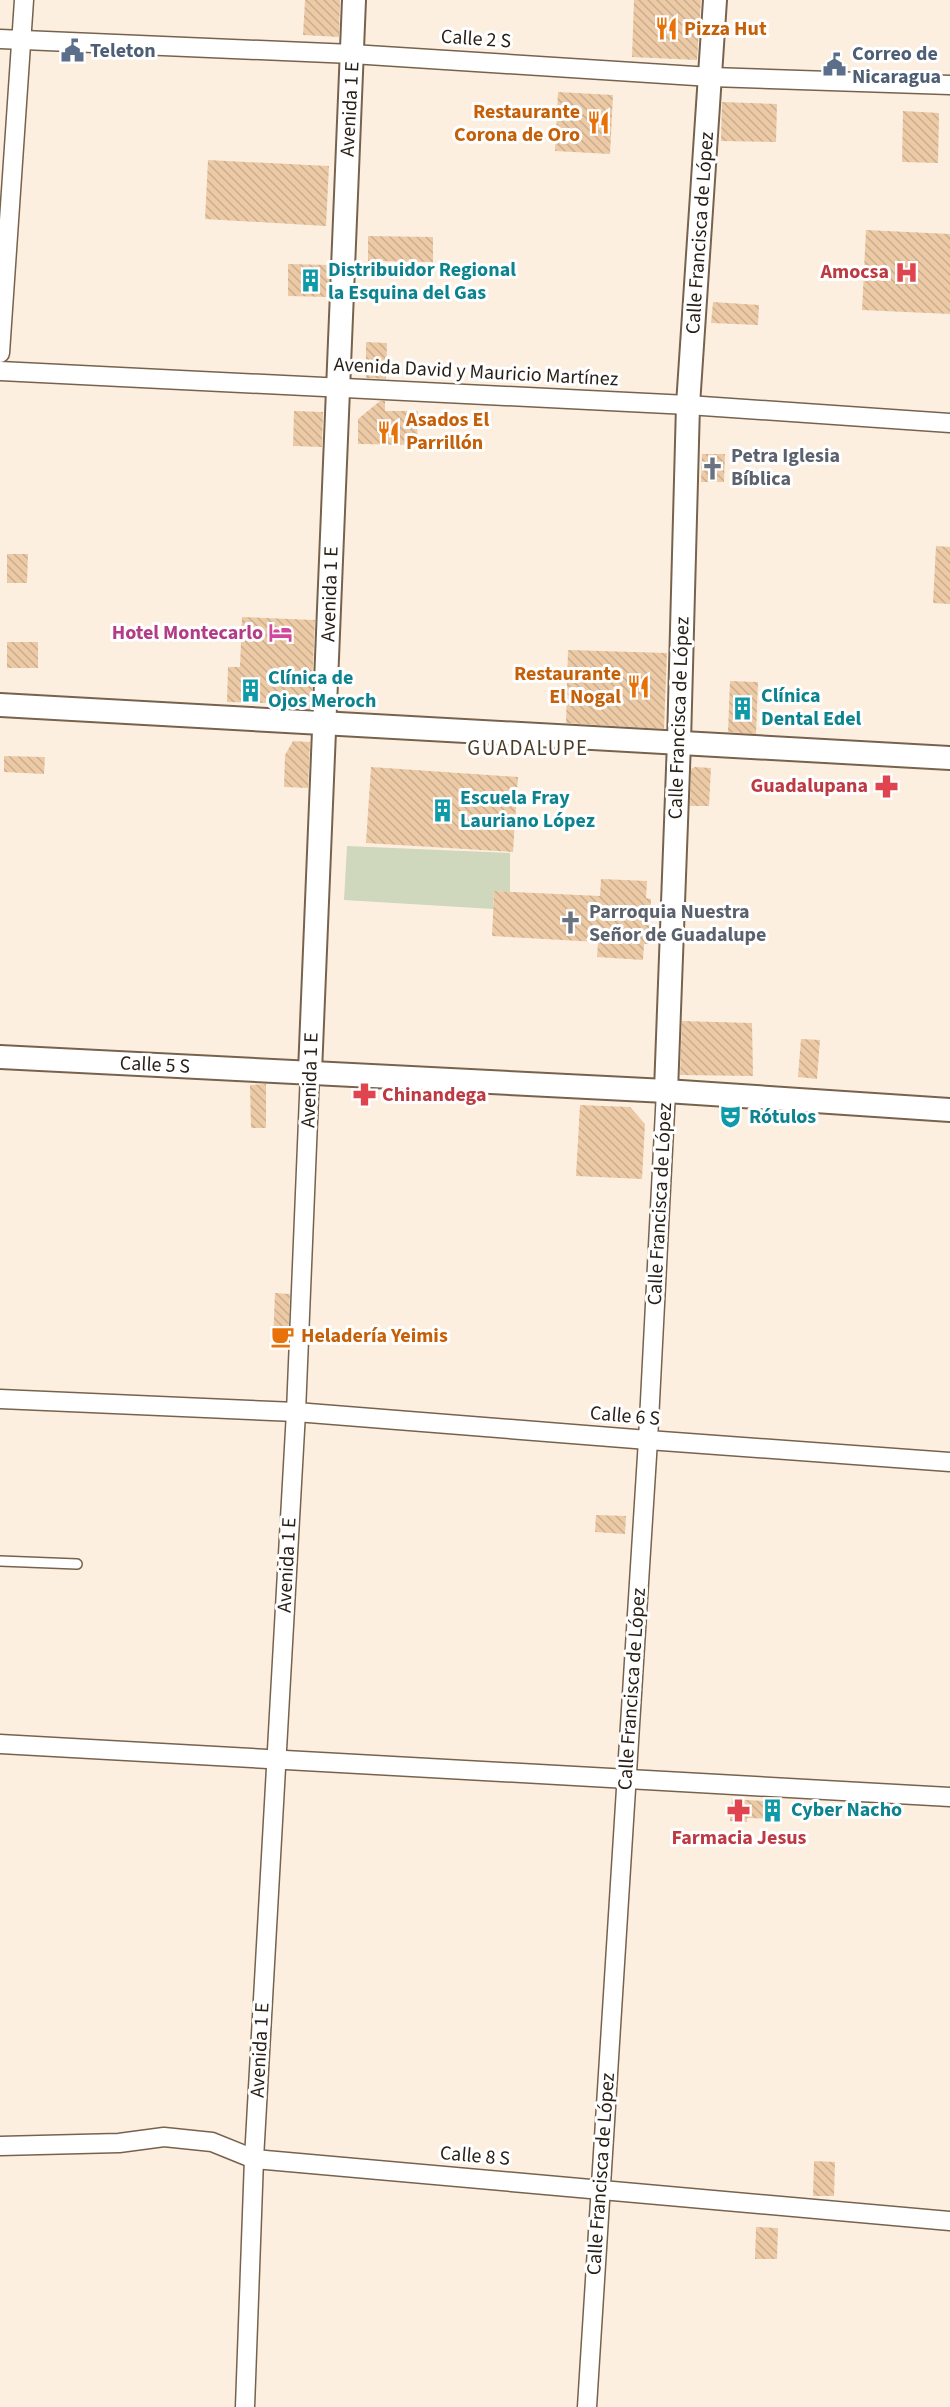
<svg xmlns="http://www.w3.org/2000/svg" width="950" height="2407" font-family="'Source Sans 3',sans-serif">
<style>
.grass{fill:#cfd7bc}
.building{fill:url(#building-back-hatch)}
.lines{fill:none;stroke-linecap:round;stroke-linejoin:round}
.service-casing{stroke:#77634d;stroke-width:12}
.minor-casing{stroke:#77634d;stroke-width:21}
.tertiary-casing{stroke:#77634d;stroke-width:26}
.service{stroke:#fff;stroke-width:9}
.minor{stroke:#fff;stroke-width:18}
.tertiary{stroke:#fff;stroke-width:22}
.labels{text-anchor:middle;dominant-baseline:central;stroke-width:6;stroke-linejoin:round;paint-order:stroke}
.food-label{font-size:20px;font-weight:bold;fill:#c56008;stroke:#fff;text-anchor:start}
.street-label{font-size:20px;fill:#271f16;stroke:#fff}
.service-label{font-size:20px;font-weight:bold;fill:#4e5e75;stroke:#fff;text-anchor:start}
.culture-label{font-size:20px;font-weight:bold;fill:#0d838f;stroke:#fff;text-anchor:start}
.health-label{font-size:20px;font-weight:bold;fill:#be3a42;stroke:#fff;text-anchor:end}
.worship-label{font-size:20px;font-weight:bold;fill:#5b616d;stroke:#fff;text-anchor:start}
.hotel-label{font-size:20px;font-weight:bold;fill:#b23c85;stroke:#fff;text-anchor:end}
.neighbourhood-label{font-size:21px;letter-spacing:1.5px;fill:#4e3b27;stroke:#fff}
</style>
<defs>
<pattern id="building-back-hatch" width="6" height="6" patternUnits="userSpaceOnUse" patternTransform="scale(1.5)"><rect width="6" height="6" fill="#eccaa6"/><path d="M-1 5l2 2M0 0l6 6M5-1l2 2" fill="none" stroke="#caad8e"/></pattern>
</defs>
<rect width="100%" height="100%" fill="#fdefe0"/>
<!-- grass -->
<path class="grass" d="M347,846l163,7v39l-16,-1 -1,18 -149,-9z"/>
<!-- building -->
<g class="building">
<path d="M305,0h35l-1,37 -36,-2z"/>
<path d="M634,0h67l-4,60 -65,-3z"/>
<path d="M558,92l55,3 -3,59 -55,-3z"/>
<path d="M722,102l55,2 -1,38 -55,-1z"/>
<path d="M903,111l36,2 -1,50 -36,-1z"/>
<path d="M208,160l121,6 -3,60 -121,-7z"/>
<path d="M866,230l84,4v80l-88,-4z"/>
<path d="M368,236l65,1v25l-65,-1z"/>
<path d="M288,264l42,1 -2,32 -40,-1z"/>
<path d="M713,302l46,3 -1,20 -47,-2z"/>
<path d="M366,342l21,1 -1,36 -20,-1z"/>
<path d="M380,401h5v10h33l-1,34 -59,-1v-25z"/>
<path d="M294,411l29,1 -1,35 -29,-1z"/>
<path d="M702,454h23l-1,28h-23z"/>
<path d="M936,546l14,1v57l-17,-1z"/>
<path d="M7,554h21l-1,29h-20z"/>
<path d="M242,617l73,3 -4,89 -12,-1 1,-4 -73,-2 1,-35h12z"/>
<rect x="7" y="642" width="31" height="26"/>
<path d="M568,650l99,3 -3,76 -98,-6z"/>
<path d="M730,681l28,1 -2,52 -28,-2z"/>
<path d="M293,741l17,1 -2,46 -24,-1 1,-32z"/>
<path d="M4,756l41,1 -1,17 -40,-2z"/>
<path d="M371,767l147,10 -5,75 -147,-9z"/>
<path d="M695,767l16,1 -2,38h-19l1,-37z"/>
<path d="M601,879l46,2 -1,17 5,1 -2,45h-5l-1,16 -46,-3 1,-15 -106,-6 2,-45 106,5z"/>
<path d="M682,1021l70,2 1,53 -73,-1z"/>
<path d="M801,1039l19,1 -3,39 -19,-2z"/>
<path d="M266,1084v44h-15l-1,-43z"/>
<path d="M580,1105l50,2 15,17 -3,55 -66,-3z"/>
<path d="M275,1293l15,1 -2,49 -15,-1z"/>
<path d="M596,1515l30,1 -1,18 -30,-2z"/>
<path d="M732,1799l47,3 -1,17 -31,-1v4l-17,-1z"/>
<path d="M814,2161l21,1 -1,34h-21z"/>
<path d="M756,2227l22,1 -1,31h-22z"/>
</g>
<g class="lines">
<defs>
<path id="service" d="M0,1561l77,3"/>
<g id="minor">
<path d="M0,39l352,15 359,23 239,8"/>
<path d="M0,353l24,-353"/>
<path d="M0,371l688,34 262,18"/>
<path d="M0,1399l296,13 352,28 302,22"/>
<path d="M0,1744l950,53"/>
<path d="M0,2146l119,-3 45,-6 48,5 42,17 696,62"/>
<path d="M245,2407l9,-248 42,-747 14,-340"/>
<path d="M587,2407l61,-967 18,-349"/>
</g>
<g id="tertiary">
<path d="M0,705l950,53"/>
<path d="M0,1057l666,34 284,19"/>
<path d="M310,1072l44,-1072"/>
<path d="M666,1091l13,-349 9,-337 27,-405"/>
</g>
</defs>
<!-- service casing -->
<use href="#service" class="service-casing"/>
<!-- minor casing -->
<use href="#minor" class="minor-casing"/>
<!-- tertiary casing -->
<use href="#tertiary" class="tertiary-casing"/>
<!-- service -->
<use href="#service" class="service"/>
<!-- minor -->
<use href="#minor" class="minor"/>
<!-- tertiary -->
<use href="#tertiary" class="tertiary"/>
</g>
<!-- icons -->
<defs>
<symbol id="restaurant-bare" viewBox="-9 -9 18 18"><path d="M-5-6h1v4h1v-4h1v4h1v-4h1v5L-1.5 .5V6h-2V.5L-5-1ZM5-6V6H3V1.5H1.5Q1.5-4 5-6Z" fill="#e8710a" stroke="#fff" stroke-width="2.5" paint-order="stroke"/></symbol>
<symbol id="civic-bare" viewBox="-9 -9 18 18"><path d="M-.6-6.5H3V-4.5H.6V-3L4-1V1h2V6H-6V1h2V-1L-.6-3ZM-1.2 2.5V6h2.4V2.5Z" fill="#5c6f8a" stroke="#fff" stroke-width="2.5" paint-order="stroke"/></symbol>
<symbol id="hospital-bare" viewBox="-9 -9 18 18"><path d="M-5-5h3v3.5h4V-5h3V5h-3V1.5h-4V5h-3Z" fill="#e0444e" stroke="#fff" stroke-width="2.5" paint-order="stroke"/></symbol>
<symbol id="building-bare" viewBox="-9 -9 18 18"><path d="M-4-6H4V6H1V3H-1V6H-4ZM-2.5-4.3h1.7v1.8h-1.7ZM.8-4.3h1.7v1.8H.8ZM-2.5-1h1.7V.8h-1.7ZM.8-1h1.7V.8H.8Z" fill="#0f9aa8" stroke="#fff" stroke-width="2.5" paint-order="stroke"/></symbol>
<symbol id="church-bare" viewBox="-9 -9 18 18"><path d="M-1.2-6h2.4v3.5h3.3v2.4h-3.3V6h-2.4V-.1h-3.3v-2.4h3.3Z" fill="#6b7280" stroke="#fff" stroke-width="2.5" paint-order="stroke"/></symbol>
<symbol id="hotel-bare" viewBox="-9 -9 18 18"><path d="M-6-4.5h1.5V1H6V5H4.5V3h-9V5H-6ZM-4 0a1.8 1.8 0 1 1 3.6 0ZM.5 0V-2.5h3Q6-2.5 6 0Z" fill="#d1479c" stroke="#fff" stroke-width="2.5" paint-order="stroke"/></symbol>
<symbol id="pharmacy-bare" viewBox="-9 -9 18 18"><path d="M-2-6h4v4h4v4h-4v4h-4v-4h-4v-4h4Z" fill="#e0444e" stroke="#fff" stroke-width="2.5" paint-order="stroke"/></symbol>
<symbol id="theatre-bare" viewBox="-9 -9 18 18"><path d="M-5-5.5Q0-4 5-5.5V0Q5 5 0 6Q-5 5-5 0ZM-3.3-2.5H-1v1.5H-3.3ZM1-2.5H3.3v1.5H1ZM-2.8 1Q0 5.5 2.8 1Z" fill="#0f9aa8" stroke="#fff" stroke-width="2.5" paint-order="stroke"/></symbol>
<symbol id="cafe-bare" viewBox="-9 -9 18 18"><path d="M-5.5-4.5H6V0H3Q3 3.5 0 3.5H-2.5Q-5.5 3.5-5.5 0ZM3-3.2v2h1.7v-2ZM-6 4.5H4V6H-6Z" fill="#e8710a" stroke="#fff" stroke-width="2.5" paint-order="stroke"/></symbol>
</defs>
<g fill-rule="evenodd">
<use href="#restaurant-bare" x="650" y="12" width="33" height="33"/>
<use href="#civic-bare" x="56" y="34" width="33" height="33"/>
<use href="#civic-bare" x="818" y="48" width="33" height="33"/>
<use href="#restaurant-bare" x="582" y="106" width="33" height="33"/>
<use href="#hospital-bare" x="890" y="256" width="33" height="33"/>
<use href="#building-bare" x="294" y="264" width="33" height="33"/>
<use href="#restaurant-bare" x="372" y="416" width="33" height="33"/>
<use href="#church-bare" x="696" y="452" width="33" height="33"/>
<use href="#hotel-bare" x="264" y="616" width="33" height="33"/>
<use href="#restaurant-bare" x="622" y="670" width="33" height="33"/>
<use href="#building-bare" x="234" y="674" width="33" height="33"/>
<use href="#building-bare" x="726" y="692" width="33" height="33"/>
<use href="#pharmacy-bare" x="870" y="770" width="33" height="33"/>
<use href="#building-bare" x="426" y="794" width="33" height="33"/>
<use href="#church-bare" x="554" y="906" width="33" height="33"/>
<use href="#pharmacy-bare" x="348" y="1078" width="33" height="33"/>
<use href="#theatre-bare" x="714" y="1100" width="33" height="33"/>
<use href="#cafe-bare" x="266" y="1320" width="33" height="33"/>
<use href="#building-bare" x="756" y="1794" width="33" height="33"/>
<use href="#pharmacy-bare" x="722" y="1794" width="33" height="33"/>
</g>
<g class="labels">
<!-- food labels -->
<g class="food-label">
<text x="684" y="29">Pizza Hut</text>
<text x="580" y="112" text-anchor="end">Restaurante<tspan x="580" dy="23">Corona de Oro</tspan></text>
<text x="406" y="420">Asados El<tspan x="406" dy="23">Parrillón</tspan></text>
<text x="621" y="674" text-anchor="end">Restaurante<tspan x="621" dy="23">El Nogal</tspan></text>
<text x="301" y="1336">Heladería Yeimis</text>
</g>
<!-- street labels -->
<g class="street-label">
<text transform="translate(476 39) rotate(4)">Calle 2 S</text>
<text transform="translate(350 109) rotate(-87)">Avenida 1 E</text>
<text transform="translate(700 233) rotate(-86)">Calle Francisca de López</text>
<text transform="translate(476 372) rotate(3)">Avenida David y Mauricio Martínez</text>
<text transform="translate(330 594) rotate(-88)">Avenida 1 E</text>
<text transform="translate(679 718) rotate(-88)">Calle Francisca de López</text>
<text transform="translate(155 1065) rotate(3)">Calle 5 S</text>
<text transform="translate(310 1080) rotate(-88)">Avenida 1 E</text>
<text transform="translate(660 1204) rotate(-87)">Calle Francisca de López</text>
<text transform="translate(625 1416) rotate(5)">Calle 6 S</text>
<text transform="translate(287 1565) rotate(-87)">Avenida 1 E</text>
<text transform="translate(632 1689) rotate(-86)">Calle Francisca de López</text>
<text transform="translate(260 2050) rotate(-87)">Avenida 1 E</text>
<text transform="translate(475 2156) rotate(5)">Calle 8 S</text>
<text transform="translate(601 2174) rotate(-86)">Calle Francisca de López</text>
</g>
<!-- service labels -->
<g class="service-label">
<text x="90" y="51">Teleton</text>
<text x="852" y="54">Correo de<tspan x="852" dy="23">Nicaragua</tspan></text>
</g>
<!-- culture labels -->
<g class="culture-label">
<text x="328" y="270">Distribuidor Regional<tspan x="328" dy="23">la Esquina del Gas</tspan></text>
<text x="268" y="678">Clínica de<tspan x="268" dy="23">Ojos Meroch</tspan></text>
<text x="761" y="696">Clínica<tspan x="761" dy="23">Dental Edel</tspan></text>
<text x="460" y="798">Escuela Fray<tspan x="460" dy="23">Lauriano López</tspan></text>
<text x="749" y="1117">Rótulos</text>
<text x="791" y="1810">Cyber Nacho</text>
</g>
<!-- health labels -->
<g class="health-label">
<text x="889" y="272">Amocsa</text>
<text x="868" y="786">Guadalupana</text>
<text x="382" y="1095" text-anchor="start">Chinandega</text>
<text x="739" y="1838" text-anchor="middle">Farmacia Jesus</text>
</g>
<!-- worship labels -->
<g class="worship-label">
<text x="731" y="456">Petra Iglesia<tspan x="731" dy="23">Bíblica</tspan></text>
<text x="589" y="912">Parroquia Nuestra<tspan x="589" dy="23">Señor de Guadalupe</tspan></text>
</g>
<!-- hotel labels -->
<g class="hotel-label">
<text x="263" y="633">Hotel Montecarlo</text>
</g>
<!-- neighbourhood labels -->
<g class="neighbourhood-label">
<text x="528" y="748">GUADALUPE</text>
</g>
</g>
</svg>
